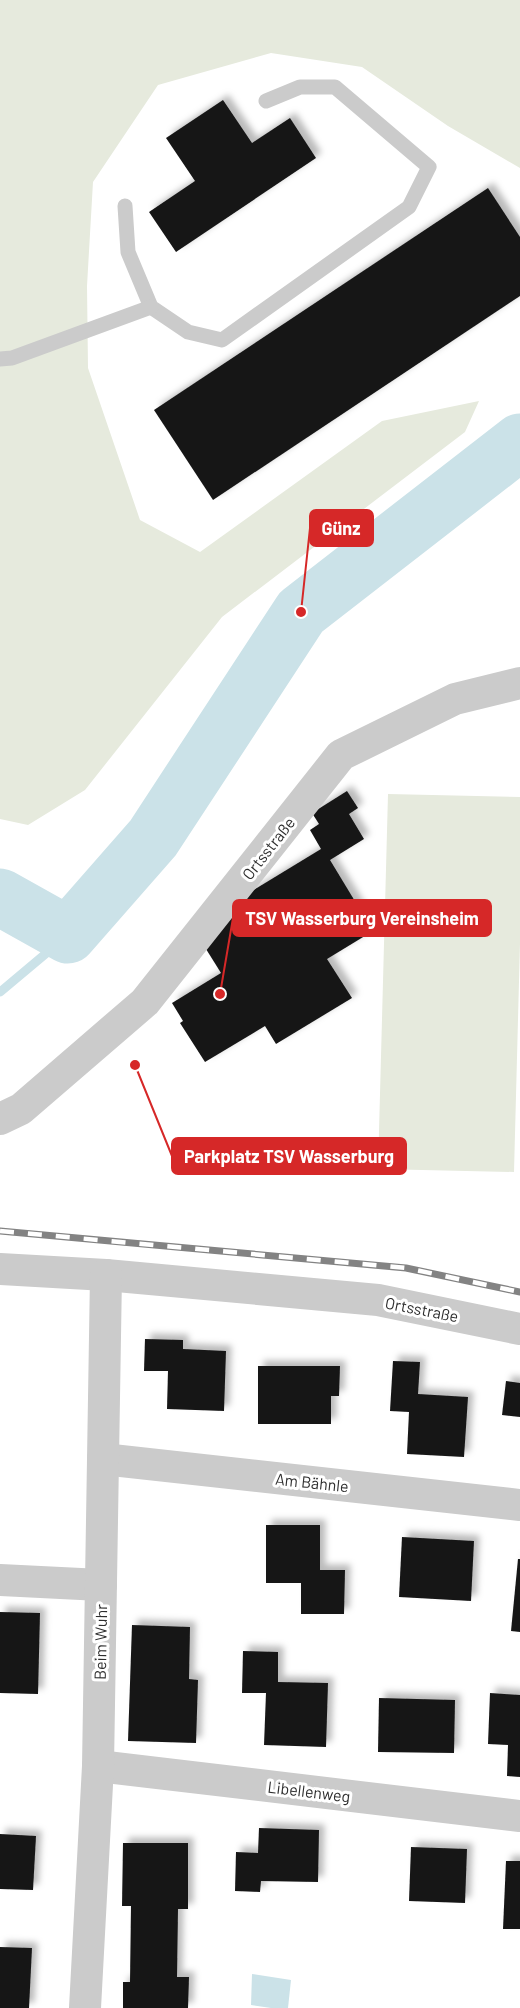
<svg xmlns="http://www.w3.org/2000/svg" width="520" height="2008" font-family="Barlow,sans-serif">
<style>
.green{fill:#e6eadd}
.water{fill:#cbe2e8}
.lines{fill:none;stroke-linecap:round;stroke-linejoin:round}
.stream{stroke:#cbe2e8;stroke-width:9}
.river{stroke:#cbe2e8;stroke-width:57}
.building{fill:#151515;filter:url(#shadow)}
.lane{stroke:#cbcbcb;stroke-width:15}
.street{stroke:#cbcbcb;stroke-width:32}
.rail-casing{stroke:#838383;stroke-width:7}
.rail{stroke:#fff;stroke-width:4.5;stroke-dasharray:14;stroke-linecap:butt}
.labels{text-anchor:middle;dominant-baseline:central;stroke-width:6;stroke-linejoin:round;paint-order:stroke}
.street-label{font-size:16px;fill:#2e2e2e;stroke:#fff}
.leader{fill:none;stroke:#d62828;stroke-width:2}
.callout-dot{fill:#d62828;stroke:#fff;stroke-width:2}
.callout{fill:#d62828;stroke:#d62828;stroke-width:2}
.callout-label{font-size:18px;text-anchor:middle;font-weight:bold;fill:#fff}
</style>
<defs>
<filter id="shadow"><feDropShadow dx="5.5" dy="-5.5" stdDeviation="3" flood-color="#0004"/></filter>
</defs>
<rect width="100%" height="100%" fill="#fff"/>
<!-- green -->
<g class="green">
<path d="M0,0h520v168l-72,-42 -86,-59 -91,-14 -113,32 -65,97 -6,104 1,82 52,152 60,32 182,-131 97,-20 -14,31 -243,185 -137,173 -57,35 -28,-6z"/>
<path d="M388,794l132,3v146l-6,229 -136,-3z"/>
</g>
<!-- water -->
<path class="water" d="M252,1974l39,6 -3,28h-17l-20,-3z"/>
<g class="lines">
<!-- stream -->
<path class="stream" d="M0,992l68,-57"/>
<!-- river -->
<path class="river" d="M0,897l68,38 85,-97 148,-226 219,-170"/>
</g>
<!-- building -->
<g class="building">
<path d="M223,100l29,43 38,-25 26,40 -140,94 -27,-40 46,-31 -29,-43z"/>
<path d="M488,188l32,49v59l-307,204 -59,-90z"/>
<path d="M347,791l11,17 -9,6 15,25 -34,21 43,71 -46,28 25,39 -76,46 -11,-18 -60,36 -25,-39 3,-2 -11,-18 49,-30 -20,-32 33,-39 87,-53 -11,-19 9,-6 -7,-11z"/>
<path d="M145,1339l38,1v9l43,2 -2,60 -57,-2 1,-38h-24z"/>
<path d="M393,1361l27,1 -2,32 50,3 -4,60 -57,-3 2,-42 -19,-1z"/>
<path d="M258,1366h82l-1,30h-8v28h-73z"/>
<path d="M506,1381l14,2v34l-18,-2z"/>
<path d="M266,1525h54v45h25l-1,44h-43v-31h-35z"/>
<path d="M402,1537l72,4 -3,60 -72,-4z"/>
<path d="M518,1559h2v73l-9,-1z"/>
<path d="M0,1612l40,1 -2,81 -38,-1z"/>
<path d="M132,1625l58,2 -1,52 9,1 -2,63 -68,-2z"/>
<path d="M243,1651l35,1v30l50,1 -2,64 -62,-2 2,-52h-24z"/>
<path d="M490,1693l30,2v82l-13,-1 1,-31 -20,-1z"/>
<path d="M379,1698l76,2 -1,53 -76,-1z"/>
<path d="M259,1828l60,2 -1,52 -57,-1 -1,11 -25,-1 1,-39 22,1z"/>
<path d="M0,1834l36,2 -3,54 -33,-1z"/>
<path d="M123,1843h65v66h-10l-1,68h12l-1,31h-65v-26h7l1,-76h-9z"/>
<path d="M411,1847l56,2 -2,54 -56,-2z"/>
<path d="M506,1861h14v68h-17z"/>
<path d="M0,1947l32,1 -3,60h-29z"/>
</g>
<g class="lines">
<!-- lane -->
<g class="lane">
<path d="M125,206l3,46 23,55 37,25 34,8 187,-133 20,-40 -94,-80h-35l-34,14"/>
<path d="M0,359l12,-1 139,-51"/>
</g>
<!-- street -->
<g class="street">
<path d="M0,1119l21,-10 124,-107 196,-247 114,-56 65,-16"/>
<path d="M0,1269l106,6 272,25 142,29"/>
<path d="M103,1459l417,46"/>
<path d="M0,1580l101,5"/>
<path d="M98,1766l422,50"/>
<path d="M85,2008l13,-242 8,-491"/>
</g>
<defs>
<path id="rail" d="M0,1231l406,37 114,24"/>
</defs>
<!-- rail casing -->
<use href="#rail" class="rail-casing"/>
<!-- rail -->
<use href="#rail" class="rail"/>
</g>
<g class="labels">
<!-- street labels -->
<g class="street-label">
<text transform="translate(268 848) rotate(-52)">Ortsstraße</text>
<text transform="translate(422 1309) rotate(11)">Ortsstraße</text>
<text transform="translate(312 1482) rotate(6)">Am Bähnle</text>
<text transform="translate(100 1642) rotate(-89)">Beim Wuhr</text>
<text transform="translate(309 1791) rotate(7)">Libellenweg</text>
</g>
</g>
<!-- callouts -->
<path class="leader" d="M301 612L310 528M220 994L233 918M135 1065L172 1156"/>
<g class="callout-dot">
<circle cx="301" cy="612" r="6"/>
<circle cx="220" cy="994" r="6"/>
<circle cx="135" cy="1065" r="6"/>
</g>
<g class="callout">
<rect x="310" y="510" width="63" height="36" rx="6"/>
<rect x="233" y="900" width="258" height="36" rx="6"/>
<rect x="172" y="1138" width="234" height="36" rx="6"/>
</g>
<g class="callout-label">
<text x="341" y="535">Günz</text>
<text x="362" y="925">TSV Wasserburg Vereinsheim</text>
<text x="289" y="1163">Parkplatz TSV Wasserburg</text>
</g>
</svg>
